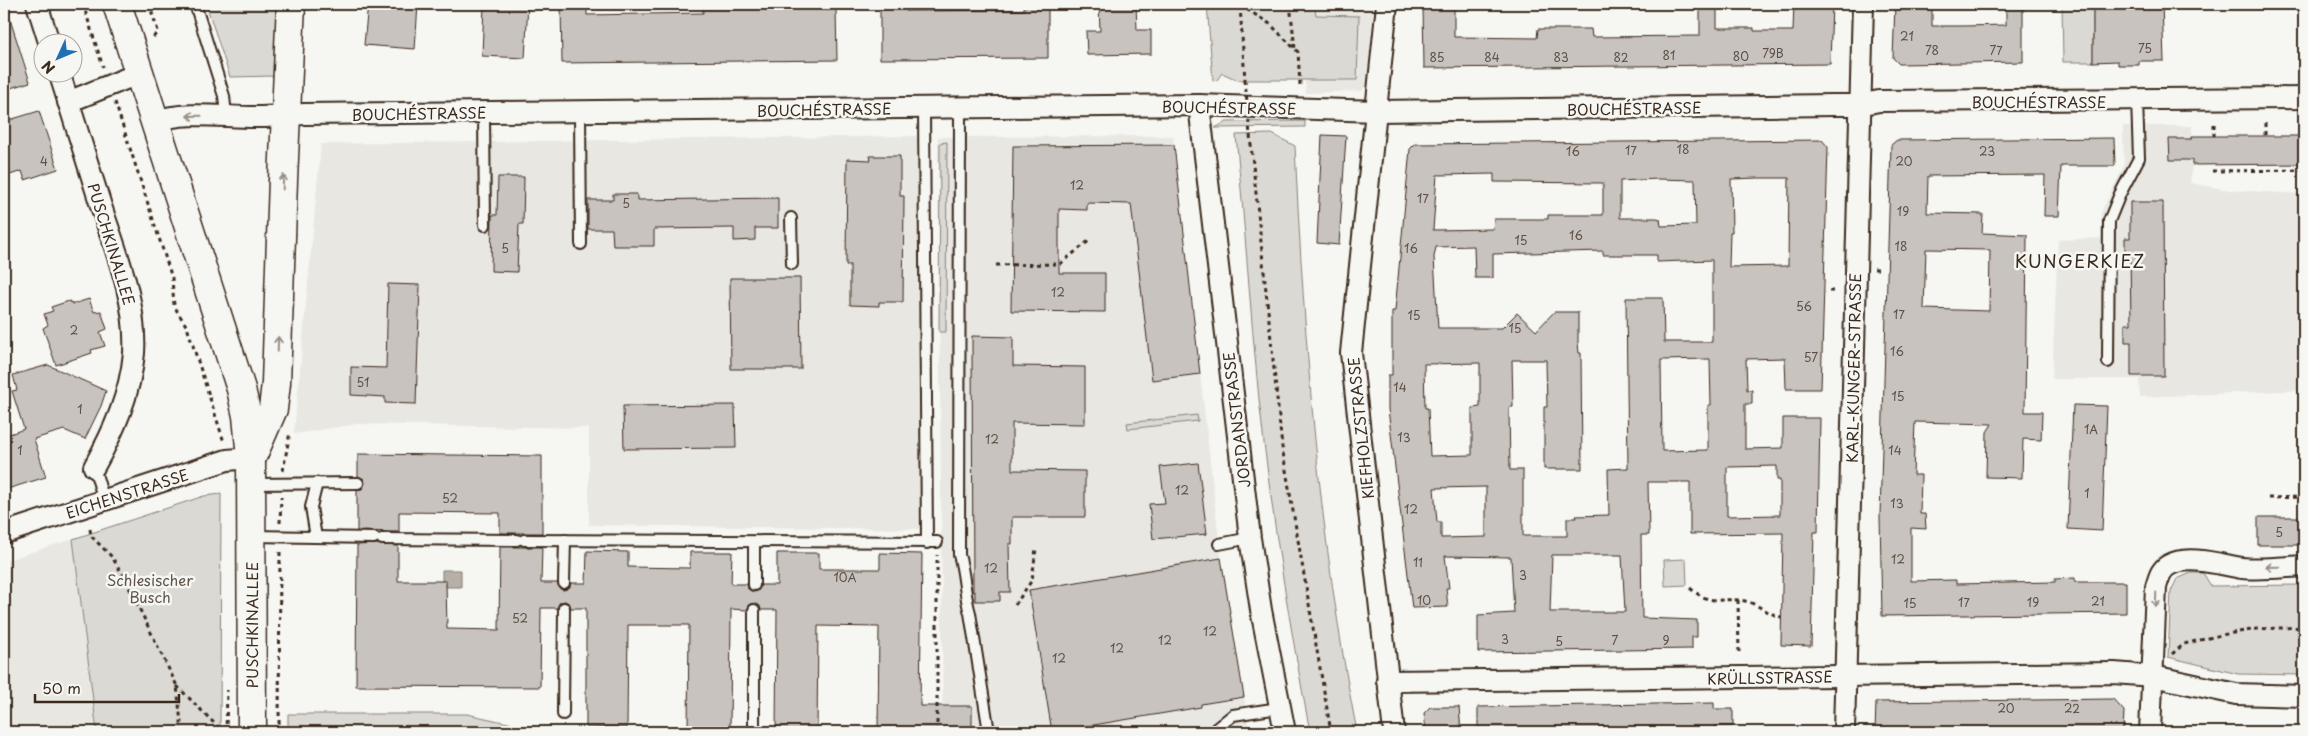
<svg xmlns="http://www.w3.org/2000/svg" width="2308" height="736" font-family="'Playpen Sans',sans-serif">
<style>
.built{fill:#e8e7e2}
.green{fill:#dad9d3;stroke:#8a8278}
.water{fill:#b6b0a9;stroke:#857a71}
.building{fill:#c8c3be;stroke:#3b2a1e;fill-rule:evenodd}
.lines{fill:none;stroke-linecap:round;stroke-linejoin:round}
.service-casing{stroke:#3b2a1e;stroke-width:14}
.minor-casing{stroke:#3b2a1e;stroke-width:24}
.secondary-casing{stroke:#3b2a1e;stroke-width:31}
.path{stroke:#3b2a1e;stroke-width:3;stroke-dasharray:4 4;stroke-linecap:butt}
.service{stroke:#f6f6f2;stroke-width:10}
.minor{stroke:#f6f6f2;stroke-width:20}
.secondary{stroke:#f6f6f2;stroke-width:28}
.path-bridge{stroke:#3b2a1e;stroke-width:3;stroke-dasharray:4 4;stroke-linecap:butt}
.oneway{stroke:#989088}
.labels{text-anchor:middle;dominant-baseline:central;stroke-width:5;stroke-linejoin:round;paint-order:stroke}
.number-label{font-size:12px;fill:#5e5046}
.street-label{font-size:15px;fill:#3b2a1e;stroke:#f6f6f2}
.park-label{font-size:15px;fill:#63564b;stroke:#f6f6f2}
.quarter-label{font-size:18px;letter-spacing:1px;fill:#3b2a1e;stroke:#f6f6f2}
</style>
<rect width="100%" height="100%" fill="#f6f6f2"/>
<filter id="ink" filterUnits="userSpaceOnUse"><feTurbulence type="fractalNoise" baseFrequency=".02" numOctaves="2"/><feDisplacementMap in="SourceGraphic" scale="10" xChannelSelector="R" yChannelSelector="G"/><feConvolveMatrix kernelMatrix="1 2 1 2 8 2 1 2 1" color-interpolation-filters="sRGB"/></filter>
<g filter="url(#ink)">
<!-- built -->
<g class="built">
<path d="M1298,4h76l-7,80 -5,7 -56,2z"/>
<path d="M2123,126h69v39l-2,18 39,7 74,4 1,196 -164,7 -1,-18h-87l6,-139 43,-2v-25l23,-47z"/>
<path d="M921,136l-2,393 -330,-4v-97l-232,-4 -63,10 27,-290z"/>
<path d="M1173,136l48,422 28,170h5l1,4h-312l-5,-595z"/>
<path d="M73,539l24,193h-93v-171z"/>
</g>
<!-- green -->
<g class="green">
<path d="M206,4h71l-3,72 -44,1z"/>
<path d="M1207,4h107l2,11 43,1 -2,64h-119l-16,-7 -5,7 -4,1z"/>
<path d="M2062,4h31v58h-30z"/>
<path d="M1305,121v6l-90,1 11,-6z"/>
<path d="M1272,134l23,12c9,197 24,393 62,586h-47c-21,-110 -39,-221 -51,-333 -9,-87 -14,-176 -23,-264z"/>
<path d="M947,142l-1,190h-7l1,-189z"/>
<path d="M1197,415l1,6 -70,8 -1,-6z"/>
<path d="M221,494l-1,238h-123l-24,-193 131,-43z"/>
<path d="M1686,559l1,26 -22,1 -1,-26z"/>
<path d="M2191,573h12l8,13 93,-1v90l-66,-1 -70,-17 3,-66 6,-12z"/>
<path d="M288,714h179l82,18h-261z"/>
</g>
<!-- water -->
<path class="water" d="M442,570h19v17h-15v-6h-4z"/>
<!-- building -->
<g class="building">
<path d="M368,4h50l-3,45 -51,-4z"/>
<path d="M484,4h44l-3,54 -43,-2z"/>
<path d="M561,4h26v11l116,-2v-9h118v6l15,-1 1,51 -275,3z"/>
<path d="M880,4h26v7l118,-1v-6h24v54l-168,1z"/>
<path d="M1099,4h37l1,26h14v24l-64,1 -1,-24h14z"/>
<path d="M1423,4h31v33l83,1 1,-9h53l1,8 108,-1v-32h17v24h37v3h39l1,-27h38l-2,60 -406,4z"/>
<path d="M1895,4h37v22h32l42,-1v-21h17v58l-124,2 -6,-6z"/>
<path d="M2093,4h69l2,57h-25v4h-21v-4l-25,1z"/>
<path d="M7,10l23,72 -26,8v-79z"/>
<path d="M39,111l19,58 -33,11 -3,-9 -18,6v-45l5,-2 -3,-9z"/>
<path d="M1322,135l24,1 -7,109 -22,-2z"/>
<path d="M2192,136h112v28l-112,1v-5h-22l-1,-21h23z"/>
<path d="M2114,138l1,28h-54l-2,50h-15l1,-41 -117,1 -1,37 56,1 -1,19 45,2 -2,177h17l-1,28 -18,-1 -1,39 -36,-1 1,-45 5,-8 -77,-2 -2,53h8l-1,39h5l1,15 -15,-1v53l45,-1v4l99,-2v-3l20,-1v4h51v31l-244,3 -2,-100 11,-371 6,-5zM1926,249l64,1 -1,61 -65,-2z"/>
<path d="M1822,140l6,7 -7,242h-35l-1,-31 -39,1 1,31h5v14h-7v45l38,-1v-30h37l-2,114h-4l-3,114 -30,-1 2,-112 -93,1v-52h-42l1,53h-8l1,83 55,2v17h-5v12l-214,3v-37l36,-2 -3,-56 -66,-1 4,32h-3l2,19 -36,1 -24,-199v-34h4v-64h3l15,-162 5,-5zM1494,174v8l109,1v32h-55v4h-54l-1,10 -60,1 4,-55zM1758,178h31l-1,88 -59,1 1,-35h2l-1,-53zM1658,179l37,1 1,45 -35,1 -1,-7 -3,-1h-37v-37zM1474,246l1,32h18v-24l110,-3v4h54v7l55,-2v82h-48l-1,-44h-37l2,170 -20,1 1,46 -33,1 1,2h-10v18h-44v-66h-13l-1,-63h4l-1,-47h34l1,47h-3v62h38l-1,-116h-2l-1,-10v-31h-24l-18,19 -19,-18 -15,15h-64l-4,-71 2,-10zM1710,359l1,46h-3v45l-46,1 -1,-91zM1480,363v44l-8,1v47l-42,1 -2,-48h-3l-1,-44zM1777,466v14h3v35l-53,1v-49zM1486,487v50l-45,1v-16h-4l-3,-34zM1552,555h70l3,57h-75z"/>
<path d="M1174,145l26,229 -48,6 -21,-176 -44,-1v7l-28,-1v64h46v39l-94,-1 2,-165z"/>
<path d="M870,156h30v40h4l-1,106h-24v4l-29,-1v-40h-4l1,-106 24,1z"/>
<path d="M498,177h26l-1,47h-4l-2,48 -26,-1 1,-56h5z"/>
<path d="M613,194h24v6l141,-2v30h-23v12l-21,1v-13l-80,1v17h-41l-1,-17h-24v-29h25z"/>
<path d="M2130,202h33l1,174h-33v-34h-6v-18h6l-1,-69h-5v-17h5z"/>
<path d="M730,278h70l1,91h-70z"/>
<path d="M388,284l32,1 -4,119 -31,-1v-6l-34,-2v-28l35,1z"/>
<path d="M89,299l5,13 7,-1 6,18 -7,3 5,14 -14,4 1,3 -36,12 -13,-37 5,-3 -4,-11 9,-3 -2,-4 18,-6 4,3z"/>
<path d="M972,336l41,1v29l72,1v57l-73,-1v47l73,1v46h-73v27h-3l1,48h-10v9h-25v-9h-2z"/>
<path d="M48,365l58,26 -5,15 -16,33 -21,-9 -30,9 12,38 -42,13v-54l20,-7 -12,-38 5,-1 -4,-15z"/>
<path d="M735,405l1,43 -112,1 -1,-43z"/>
<path d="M2073,405l34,1 -5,125 -34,-2z"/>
<path d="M358,454l184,2v77h-42v-20l-101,-1v20l-42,-1v-41l5,-1 3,-6 -1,-4 -6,-3z"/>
<path d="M1198,463l9,71 -54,5 -4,-35 16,-1 -5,-36z"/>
<rect x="2258" y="517" width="46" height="28"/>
<path d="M377,544l21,2v35h48l1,48 52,1 1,-83h42l-1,36h16l3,6 4,1 6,-3 1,-4h15l1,-32 41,1v15l62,1v-16h42l-1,32h16l1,5 6,3 4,-1 3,-6h16v-32h42v16h61v-16l42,1 -2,152h52v26h-94l1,-105 -61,-1 -1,106h-41l1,-122h-16l-1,-4 -6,-3 -4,1 -3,6 -16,-1 -1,123h-42l1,-107h-61l-1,103 -41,-1v-119h-15l-1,-4 -5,-3 -5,1 -3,6h-16l-1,79 -184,-1 1,-141z"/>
<path d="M1221,558l23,139 -43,7v3l-149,25 -23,-142z"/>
<path d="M2113,699l11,12 -1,21h-248l1,-30z"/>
<path d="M1714,703v6h19v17h-18v6h-237v-25z"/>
<path d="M1430,707h29l2,25h-35l-2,-19z"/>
</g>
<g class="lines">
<defs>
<g id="service">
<path d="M195,4l29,92 2,20"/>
<path d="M924,108l3,435"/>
<path d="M960,108l-1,447c6,19 5,38 11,58l19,119"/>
<path d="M580,112l1,132"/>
<path d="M484,113l1,112"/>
<path d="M791,218l1,46"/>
<path d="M2108,362l1,-141 11,-27 19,-36 -2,-58"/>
<path d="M94,467l10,34"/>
<path d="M251,484l107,-1"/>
<path d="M253,536l121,2"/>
<path d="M316,537l-5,-30 6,-24"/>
<path d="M382,539l135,1"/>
<path d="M524,540l413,2"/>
<path d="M1219,544l31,-6"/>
<path d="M564,583l1,-43"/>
<path d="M754,585v-43"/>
<path d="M754,610v120"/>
<path d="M563,714l1,-106"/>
<path d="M1212,732l21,-17 46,-7"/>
</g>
<g id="minor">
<path d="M37,4l12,38"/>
<path d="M1387,4l-36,349 43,379"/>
<path d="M59,72c14,45 28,90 42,134 16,48 36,97 33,147 -4,42 -20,78 -40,114"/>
<path d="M68,102l72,-29"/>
<path d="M1199,105l51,433 11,72 24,122"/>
<path d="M155,121c34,-11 71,-3 106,-4 14,0 28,-2 43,-3l895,-9 178,6 457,-6h25l20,-4 425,-3"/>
<path d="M4,533l223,-73 24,-2"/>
<path d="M1387,681l727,-8 39,3 83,18 68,2"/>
<path d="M1844,732l19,-728"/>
<path d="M2150,732l6,-145c3,-9 4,-17 13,-22 19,-11 53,0 73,3 20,2 42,-1 62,-2"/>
</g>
<g id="secondary">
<path d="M117,4l124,385 6,27 4,42 1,274"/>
<path d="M252,457l21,-48 3,-26 7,-203 8,-176"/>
</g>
</defs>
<!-- service casing -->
<use href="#service" class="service-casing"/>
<!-- minor casing -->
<use href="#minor" class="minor-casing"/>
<!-- secondary casing -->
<use href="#secondary" class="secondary-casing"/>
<!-- path -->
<g class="path">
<path d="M83,4l20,63"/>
<path d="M149,4l9,27 -6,8"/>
<path d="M1290,4l5,45"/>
<path d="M1240,5l30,19 28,28 2,33"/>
<path d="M1240,6l5,74"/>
<path d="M115,102l57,176 2,28 13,21 37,115"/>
<path d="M2265,123v13"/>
<path d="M2214,124v12"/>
<path d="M1250,135l32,312 49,285"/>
<path d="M2212,171l92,-1"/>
<path d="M996,265l64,-1 30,-24"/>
<path d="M1874,269h8"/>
<path d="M1829,291h7"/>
<path d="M283,471l7,-39"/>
<path d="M2268,498l36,-1"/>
<path d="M280,523l1,-26"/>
<path d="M90,529l1,7 21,21 11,18 54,111 5,46"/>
<path d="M1690,588c23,20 32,8 55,13 13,3 23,13 36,16"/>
<path d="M1738,600l1,53"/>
<path d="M1015,605l17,-25 4,-32"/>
<path d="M2172,654l12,-10 37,-9 36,-6 47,-2"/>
<path d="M177,686l41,41 8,1"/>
<path d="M226,732l1,-42"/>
<path d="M279,732l1,-183"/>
<path d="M937,732v-177"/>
</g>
<!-- service -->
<use href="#service" class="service"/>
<!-- minor -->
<use href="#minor" class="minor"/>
<!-- secondary -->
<use href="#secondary" class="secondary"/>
<!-- path-bridge -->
<path class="path-bridge" d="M1245,80l5,55"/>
</g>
<!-- one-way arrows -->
<defs><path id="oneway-shaft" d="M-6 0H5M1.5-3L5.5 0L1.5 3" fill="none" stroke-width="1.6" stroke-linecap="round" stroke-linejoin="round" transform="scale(1.25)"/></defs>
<g class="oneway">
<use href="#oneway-shaft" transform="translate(194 116) rotate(179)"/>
<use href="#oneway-shaft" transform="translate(283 182) rotate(-88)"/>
<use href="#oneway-shaft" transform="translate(278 344) rotate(-88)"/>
<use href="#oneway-shaft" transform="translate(2273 567) rotate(179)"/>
<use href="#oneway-shaft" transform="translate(2156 600) rotate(92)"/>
</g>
</g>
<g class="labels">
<!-- number labels -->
<g class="number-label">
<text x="1907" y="36">21</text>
<text x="2145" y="48">75</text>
<text x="1932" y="50">78</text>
<text x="1996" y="50">77</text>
<text x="1773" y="53">79B</text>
<text x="1669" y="55">81</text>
<text x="1741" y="56">80</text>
<text x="1437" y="57">85</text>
<text x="1492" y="57">84</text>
<text x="1561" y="57">83</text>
<text x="1621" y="57">82</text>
<text x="1683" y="149">18</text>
<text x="1631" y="150">17</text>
<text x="1573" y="151">16</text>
<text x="1987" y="151">23</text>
<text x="44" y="161">4</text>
<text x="1904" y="161">20</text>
<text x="1077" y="185">12</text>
<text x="1423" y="198">17</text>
<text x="626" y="203">5</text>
<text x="1903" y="211">19</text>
<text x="1576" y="235">16</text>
<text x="1521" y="240">15</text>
<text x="1901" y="246">18</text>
<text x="505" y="248">5</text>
<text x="1411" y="248">16</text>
<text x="1058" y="292">12</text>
<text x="1804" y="306">56</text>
<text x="1899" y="314">17</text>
<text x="1414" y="315">15</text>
<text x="1515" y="328">15</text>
<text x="74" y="330">2</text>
<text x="1897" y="351">16</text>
<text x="1811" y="357">57</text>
<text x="363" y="382">51</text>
<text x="1400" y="387">14</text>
<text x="1898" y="396">15</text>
<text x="80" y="409">1</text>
<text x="2091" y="429">1A</text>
<text x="1404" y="437">13</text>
<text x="992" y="439">12</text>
<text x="20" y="450">1</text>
<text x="1895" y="450">14</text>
<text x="1182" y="490">12</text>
<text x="2087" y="493">1</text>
<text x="450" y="498">52</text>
<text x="1897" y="503">13</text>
<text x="1411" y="509">12</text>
<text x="2279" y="532">5</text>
<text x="1898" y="559">12</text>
<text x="1418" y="562">11</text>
<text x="991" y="568">12</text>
<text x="1523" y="575">3</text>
<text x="845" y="577">10A</text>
<text x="1424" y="600">10</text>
<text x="2098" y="601">21</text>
<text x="1964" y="602">17</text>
<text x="2033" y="602">19</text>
<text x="1910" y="603">15</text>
<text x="520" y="618">52</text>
<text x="1210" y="631">12</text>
<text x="1505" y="639">3</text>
<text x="1165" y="640">12</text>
<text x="1615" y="640">7</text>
<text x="1666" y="640">9</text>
<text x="1559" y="641">5</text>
<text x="1117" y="648">12</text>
<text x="1059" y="658">12</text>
<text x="2006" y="708">20</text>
<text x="2072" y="708">22</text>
</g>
<!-- street labels -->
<g class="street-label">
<text x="2039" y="101">BOUCHÉSTRASSE</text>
<text transform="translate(1229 107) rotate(1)">BOUCHÉSTRASSE</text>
<text transform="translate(1634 108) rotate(-1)">BOUCHÉSTRASSE</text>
<text transform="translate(824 109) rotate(-1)">BOUCHÉSTRASSE</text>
<text transform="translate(419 113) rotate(-1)">BOUCHÉSTRASSE</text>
<text transform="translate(112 244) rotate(73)">PUSCHKINALLEE</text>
<text transform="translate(1853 368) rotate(-89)">KARL-KUNGER-STRASSE</text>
<text transform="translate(1236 420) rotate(-97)">JORDANSTRASSE</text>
<text transform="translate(1360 428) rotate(-96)">KIEFHOLZSTRASSE</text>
<text transform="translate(127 493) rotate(-18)">EICHENSTRASSE</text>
<text transform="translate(251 625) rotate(-90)">PUSCHKINALLEE</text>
<text transform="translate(1770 677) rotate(-1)">KRÜLLSSTRASSE</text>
</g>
<!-- park labels -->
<g class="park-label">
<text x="150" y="579">Schlesischer<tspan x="150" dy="17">Busch</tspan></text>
</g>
<!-- quarter labels -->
<g class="quarter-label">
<text x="2080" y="260">KUNGERKIEZ</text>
</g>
</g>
<!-- margin -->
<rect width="2308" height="736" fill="none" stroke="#f6f6f2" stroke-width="20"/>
<rect x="10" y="10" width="2288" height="716" fill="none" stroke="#3b2a1e" stroke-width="2" filter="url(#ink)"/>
<!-- north arrow -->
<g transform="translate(58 58) rotate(226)"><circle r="24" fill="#f6f6f2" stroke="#aba49d"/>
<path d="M0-4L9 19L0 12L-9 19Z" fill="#1f6fb2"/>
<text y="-8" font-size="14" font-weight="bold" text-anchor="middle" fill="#3b2a1e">N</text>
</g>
<!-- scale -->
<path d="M35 694v8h144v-8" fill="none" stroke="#3b2a1e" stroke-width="2.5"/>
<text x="42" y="694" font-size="15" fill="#3b2a1e" stroke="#f6f6f2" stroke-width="4" paint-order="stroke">50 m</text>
</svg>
